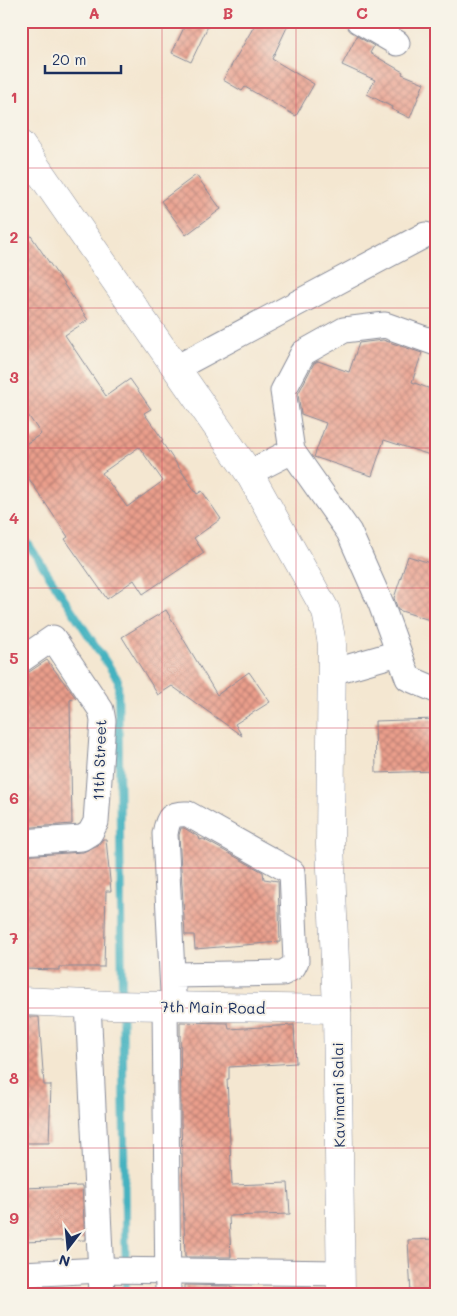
<svg xmlns="http://www.w3.org/2000/svg" width="457" height="1316" font-family="Mali,sans-serif">
<style>
.lines{fill:none;stroke-linecap:round;stroke-linejoin:round}
.stream{stroke:#44b2c0;stroke-width:8}
.building{fill:url(#building-cross-hatch);fill-rule:evenodd}
.minor-casing{stroke:#888b98;stroke-width:27}
.tertiary-casing{stroke:#888b98;stroke-width:29}
.minor{stroke:#fff;stroke-width:25}
.tertiary{stroke:#fff;stroke-width:28}
.grid{fill:none;stroke:#d1495b;stroke-width:1;stroke-opacity:0.55}
.labels{text-anchor:middle;dominant-baseline:central;stroke-width:4;stroke-linejoin:round;paint-order:stroke}
.street-label{font-size:15px;fill:#1b2f5e;stroke:#f7f3e8}
.neatline{fill:none;stroke:#d1495b;stroke-width:2}
.grid-label{font-size:16px;text-anchor:middle;font-weight:bold;fill:#d1495b}
</style>
<defs>
<pattern id="building-cross-hatch" width="8" height="8" patternUnits="userSpaceOnUse" patternTransform="scale(1.25)"><rect width="8" height="8" fill="#ea9e8b"/><path d="M0 0l8 8M0 8l8-8" fill="none" stroke="#bd8175"/></pattern>
</defs>
<rect width="100%" height="100%" fill="#f7f3e8"/>
<filter id="ink" filterUnits="userSpaceOnUse"><feTurbulence type="fractalNoise" baseFrequency=".02" numOctaves="2"/><feDisplacementMap in="SourceGraphic" scale="10" xChannelSelector="R" yChannelSelector="G"/><feConvolveMatrix kernelMatrix="1 2 1 2 8 2 1 2 1" color-interpolation-filters="sRGB"/></filter>
<filter id="wash" filterUnits="userSpaceOnUse"><feTurbulence type="fractalNoise" baseFrequency=".0096" numOctaves="4" result="noise"/><feDisplacementMap in="SourceGraphic" scale="20" xChannelSelector="R" yChannelSelector="G"/><feGaussianBlur stdDeviation="1.12" result="paint"/><feColorMatrix in="noise" values="0 0 0 0 0 0 0 0 0 0 0 0 0 0 0 0 0 1.4 0 .05"/><feComposite in="paint" operator="in"/></filter>
<g filter="url(#wash)">
<rect width="100%" height="100%" fill="#f4e7d1"/>
<g class="lines">
<!-- stream -->
<path class="stream" d="M21,533l97,147 8,615"/>
</g>
<g id="blocks">
<!-- building -->
<g class="building">
<path d="M187,21h10l11,5 -17,36 -19,-9z"/>
<path d="M257,21h33l-18,38 42,25 -18,32 -51,-29 -3,4 -19,-11z"/>
<path d="M357,36l17,10 -4,7 33,19 -1,2 22,9 -14,35 -19,-9 1,-2 -25,-13 8,-14 -33,-15z"/>
<path d="M196,175l25,34 -35,26 -25,-34z"/>
<path d="M21,221l67,99 -23,15 41,61 24,-17 21,30 -7,4 19,27 -2,1 36,53 5,-3 19,28 -27,19 10,15 -61,41 -9,-14 -27,19 -42,-60 3,-2 -47,-70v-20l20,-13 -20,-29zM139,447l24,34 -36,26 -25,-34z"/>
<path d="M383,340l39,13 -10,29 24,9v66l-52,-17 -12,36 -58,-19 12,-34 -25,-9 -3,-20 16,-31 4,-2 31,11 10,-29z"/>
<path d="M408,556l28,9v57l-38,-12 -4,-12z"/>
<path d="M166,610l51,85 32,-23 21,30 -35,22 7,12 -70,-50 -14,9 -36,-58z"/>
<path d="M47,660l29,38 -6,2 2,124 -51,4v-154l8,-2z"/>
<path d="M436,719v52l-60,2 -1,-52z"/>
<path d="M181,828h3l15,9 1,3 3,-1 60,33 1,7 14,2 2,61 -85,7 -1,-14h-9l-6,-100z"/>
<path d="M103,839h3l5,52h-5l-2,76h-45v3l-38,-1v-113l62,-4 15,-7z"/>
<path d="M21,1017h18l5,68h7l-2,58h-28z"/>
<path d="M180,1022l48,1 1,6 65,-4 2,38 -67,4v12h-2l5,106 56,-2 2,31 -61,2 2,41h-46l-4,-135z"/>
<path d="M82,1186l3,54 -64,2v-54z"/>
<path d="M436,1239v56h-25l-3,-55z"/>
<path d="M185,1285l47,1v9h-47z"/>
</g>
</g>
</g>
<g filter="url(#ink)">
<use href="#blocks" fill-opacity="0" stroke="#888b98" stroke-width="1"/>
<g class="lines">
<defs>
<g id="minor">
<path d="M359,21l38,22"/>
<path d="M436,343l-51,-18 -41,5 -41,23 -20,38 9,60 57,81 32,72 27,74 28,12"/>
<path d="M176,368l249,-133"/>
<path d="M249,473l43,-22"/>
<path d="M21,660l32,-22 48,72 2,11 -7,101 -6,11 -8,5 -61,4"/>
<path d="M332,672l66,-19"/>
<path d="M173,975l110,-2 10,-6 3,-6 -4,-89 -104,-58c-17,-1 -20,3 -23,20l8,158 1,14"/>
<path d="M88,1003l14,292"/>
<path d="M165,1006l3,289"/>
<path d="M21,1274l81,-4 238,3"/>
</g>
<g id="tertiary">
<path d="M21,145l228,328 77,138 6,33 -2,201 7,164 4,286"/>
<path d="M21,1001l89,4 227,4"/>
</g>
</defs>
<!-- minor casing -->
<use href="#minor" class="minor-casing"/>
<!-- tertiary casing -->
<use href="#tertiary" class="tertiary-casing"/>
<!-- minor -->
<use href="#minor" class="minor"/>
<!-- tertiary -->
<use href="#tertiary" class="tertiary"/>
</g>
</g>
<!-- grid -->
<path class="grid" d="M162,21v1274M296,21v1274M21,168h415M21,308h415M21,448h415M21,588h415M21,728h415M21,868h415M21,1008h415M21,1148h415"/>
<g class="labels">
<!-- street labels -->
<g class="street-label">
<text transform="translate(99 760) rotate(-88)">11th Street</text>
<text transform="translate(213 1007) rotate(1)">7th Main Road</text>
<text transform="translate(338 1095) rotate(-91)">Kavimani Salai</text>
</g>
</g>
<!-- margin -->
<rect width="457" height="1316" fill="none" stroke="#f7f3e8" stroke-width="55"/>
<!-- north arrow -->
<g transform="translate(68 1248) rotate(196)" stroke="#f7f3e8" stroke-width="4" paint-order="stroke">
<path d="M0-4L9 19L0 12L-9 19Z" fill="#1b2f5e"/>
<text y="-8" font-size="14" font-weight="bold" text-anchor="middle" fill="#1b2f5e">N</text>
</g>
<!-- scale -->
<path d="M45 65v8h76v-8" fill="none" stroke="#1b2f5e" stroke-width="2.5"/>
<text x="52" y="65" font-size="15" fill="#1b2f5e" stroke="#f7f3e8" stroke-width="4" paint-order="stroke">20 m</text>
<rect x="28" y="28" width="402" height="1260" class="neatline"/>
<g class="grid-label">
<text x="94" y="19">A</text>
<text x="228" y="19">B</text>
<text x="362" y="19">C</text>
<text x="14" y="103">1</text>
<text x="14" y="243">2</text>
<text x="14" y="383">3</text>
<text x="14" y="524">4</text>
<text x="14" y="664">5</text>
<text x="14" y="804">6</text>
<text x="14" y="944">7</text>
<text x="14" y="1084">8</text>
<text x="14" y="1224">9</text>
</g>
</svg>
